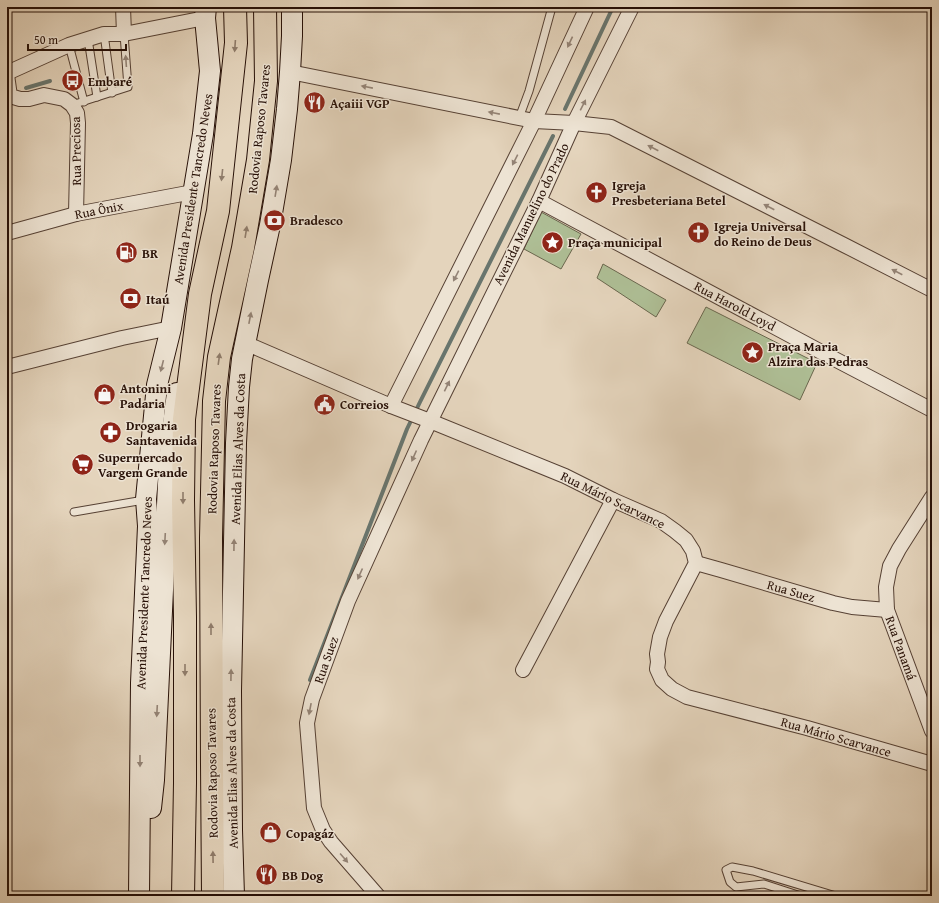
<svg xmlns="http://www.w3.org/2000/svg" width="939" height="903" font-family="'Gentium Book Plus',serif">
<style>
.green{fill:#aebe95;stroke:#6a674e}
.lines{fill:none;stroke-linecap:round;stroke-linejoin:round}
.stream{stroke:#69756d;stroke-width:4}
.lane-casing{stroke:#564134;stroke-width:9}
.street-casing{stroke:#564134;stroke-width:16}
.secondary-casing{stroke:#271007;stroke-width:22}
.highway-casing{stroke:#271007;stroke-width:24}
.lane{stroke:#ede3d3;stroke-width:7}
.street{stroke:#ede3d3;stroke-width:14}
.secondary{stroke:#ede3d3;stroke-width:20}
.highway{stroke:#e4d4bc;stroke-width:22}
.oneway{fill:#948477}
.oneway2{fill:#8f7c6b}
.labels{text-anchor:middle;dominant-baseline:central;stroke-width:3;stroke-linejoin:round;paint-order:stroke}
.poi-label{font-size:13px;font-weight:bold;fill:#271007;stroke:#ede3d3;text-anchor:start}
.street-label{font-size:13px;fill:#271007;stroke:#ede3d3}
</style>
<rect width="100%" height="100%" fill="#e4d4bc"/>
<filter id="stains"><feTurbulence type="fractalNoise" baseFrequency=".005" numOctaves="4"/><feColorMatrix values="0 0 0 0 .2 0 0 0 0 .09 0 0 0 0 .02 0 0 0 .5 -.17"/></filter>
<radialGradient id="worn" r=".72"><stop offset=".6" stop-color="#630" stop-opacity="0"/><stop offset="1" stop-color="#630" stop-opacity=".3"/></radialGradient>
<!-- green -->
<g class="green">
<path d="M541,212l40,22 -20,35 -37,-20z"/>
<path d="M603,264l63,36 -10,17 -59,-39z"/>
<path d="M706,307l111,56 -17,37 -113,-57z"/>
</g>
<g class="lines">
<!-- stream -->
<g class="stream">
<path d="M26,88l24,-7"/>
<path d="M565,109l48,-102"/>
<path d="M310,680l97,-251 13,-27 133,-266"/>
</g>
<defs>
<g id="lane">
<path d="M104,34l8,59"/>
<path d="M88,39l9,58"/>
<path d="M69,45l15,57"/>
<path d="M72,105l56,-18 -4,-53"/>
<path d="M519,118l10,-27 23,-84"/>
<path d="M74,512l70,-12"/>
<path d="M801,896l-37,-12 -28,3 -6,-5 -4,-12 6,-3 21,4 83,25"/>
</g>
<g id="street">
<path d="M123,7l1,27"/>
<path d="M290,72l244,49 40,2 37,4 233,118 88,45"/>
<path d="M7,73l62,-28 35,-11h20l81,-16"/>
<path d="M7,75l3,21 10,3h9l15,-4 20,4 8,6 5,8 1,10 -2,91"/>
<path d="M539,201l286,153 107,56"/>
<path d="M7,233l69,-19 117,-22"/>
<path d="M245,343l146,63 39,15 135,55 48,24 48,21 14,10 11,9 7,11 3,12 -30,58 -6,16 -3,17 1,8 -1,7 5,11 10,9 15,8 120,31 125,36"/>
<path d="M7,367l115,-29 49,-10"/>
<path d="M391,406l143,-285 53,-114"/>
<path d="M932,497l-33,52 -9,17 -4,21 1,23 45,121"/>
<path d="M696,563l25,7 112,33 19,4 35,3"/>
<path d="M523,670l90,-170"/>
<path d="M378,896l-47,-54 -8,-12 -9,-22 -7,-85 5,-24 36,-98 73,-161 118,-239 35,-78 58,-116"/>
</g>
<g id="secondary">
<path d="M151,808l3,-28 15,-317 3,-31 5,-39"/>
<path d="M139,896l2,-213 7,-157 -2,-27 11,-114 14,-57 32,-194 7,-63 -5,-53 1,-11"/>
<path d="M234,896l-2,-66 -1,-139 5,-248 3,-56 3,-28 16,-79 12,-55 11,-65 6,-51 3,-37 2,-36v-29"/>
</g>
<g id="highway">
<path d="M183,896l2,-113v-166l-2,-117 1,-81 16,-125 18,-83 18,-168 -1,-36"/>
<path d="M213,896l-1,-132 -1,-226 3,-137 5,-44 24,-109 15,-88 8,-79 -1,-74"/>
</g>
</defs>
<!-- lane casing -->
<use href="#lane" class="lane-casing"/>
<!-- street casing -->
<use href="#street" class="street-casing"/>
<!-- secondary casing -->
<use href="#secondary" class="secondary-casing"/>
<!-- highway casing -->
<use href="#highway" class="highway-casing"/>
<!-- lane -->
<use href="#lane" class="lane"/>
<!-- street -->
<use href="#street" class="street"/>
<!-- secondary -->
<use href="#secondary" class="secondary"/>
<!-- highway -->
<use href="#highway" class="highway"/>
</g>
<!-- one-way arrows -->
<defs><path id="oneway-solid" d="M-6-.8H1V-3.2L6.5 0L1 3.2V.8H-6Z"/></defs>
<g class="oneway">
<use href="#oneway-solid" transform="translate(570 42) rotate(115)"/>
<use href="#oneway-solid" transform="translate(126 61) rotate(-94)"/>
<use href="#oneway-solid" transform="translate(367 87) rotate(-169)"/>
<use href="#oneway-solid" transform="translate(583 105) rotate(-63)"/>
<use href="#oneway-solid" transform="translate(494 113) rotate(-169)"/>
<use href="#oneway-solid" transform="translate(653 148) rotate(-153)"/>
<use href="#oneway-solid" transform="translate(515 160) rotate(117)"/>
<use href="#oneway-solid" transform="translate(276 191) rotate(-81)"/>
<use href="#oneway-solid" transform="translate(769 207) rotate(-153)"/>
<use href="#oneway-solid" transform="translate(897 272) rotate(-153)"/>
<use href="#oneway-solid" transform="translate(456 276) rotate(117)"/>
<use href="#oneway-solid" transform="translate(250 318) rotate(-79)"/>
<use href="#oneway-solid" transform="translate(162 366) rotate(104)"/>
<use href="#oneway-solid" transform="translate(447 386) rotate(-64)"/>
<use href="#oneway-solid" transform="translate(414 456) rotate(114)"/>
<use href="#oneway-solid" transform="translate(165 539) rotate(93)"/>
<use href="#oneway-solid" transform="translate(234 545) rotate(-89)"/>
<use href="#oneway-solid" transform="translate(360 574) rotate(114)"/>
<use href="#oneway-solid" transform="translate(231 675) rotate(-89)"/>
<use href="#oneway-solid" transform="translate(310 709) rotate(101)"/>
<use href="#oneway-solid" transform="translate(157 711) rotate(93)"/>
<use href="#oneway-solid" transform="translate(140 761) rotate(90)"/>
<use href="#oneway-solid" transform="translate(344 858) rotate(49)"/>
</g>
<g class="oneway2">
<use href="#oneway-solid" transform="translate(235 46) rotate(94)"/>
<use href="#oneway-solid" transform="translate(222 175) rotate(96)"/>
<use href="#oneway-solid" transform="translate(246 232) rotate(-81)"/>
<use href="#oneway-solid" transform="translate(219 359) rotate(-82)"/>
<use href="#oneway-solid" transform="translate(183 498) rotate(90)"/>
<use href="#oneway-solid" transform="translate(211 629) rotate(-90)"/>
<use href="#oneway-solid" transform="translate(185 670) rotate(90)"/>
<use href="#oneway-solid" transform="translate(213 857) rotate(-91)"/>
</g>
<!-- icons -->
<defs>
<symbol id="bus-disc" viewBox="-11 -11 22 22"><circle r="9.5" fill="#8f2418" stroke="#ede3d3"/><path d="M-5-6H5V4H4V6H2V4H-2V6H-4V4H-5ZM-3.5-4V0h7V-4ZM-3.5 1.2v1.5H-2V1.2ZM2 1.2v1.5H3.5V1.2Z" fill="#fff"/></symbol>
<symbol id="restaurant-disc" viewBox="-11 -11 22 22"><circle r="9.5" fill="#8f2418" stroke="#ede3d3"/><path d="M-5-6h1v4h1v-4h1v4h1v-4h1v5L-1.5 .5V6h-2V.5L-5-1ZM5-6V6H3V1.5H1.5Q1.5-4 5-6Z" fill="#fff"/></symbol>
<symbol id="church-disc" viewBox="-11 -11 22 22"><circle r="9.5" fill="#8f2418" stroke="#ede3d3"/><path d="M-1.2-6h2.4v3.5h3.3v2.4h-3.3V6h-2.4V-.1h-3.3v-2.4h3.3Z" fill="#fff"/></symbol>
<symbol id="bank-disc" viewBox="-11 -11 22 22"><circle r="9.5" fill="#8f2418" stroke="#ede3d3"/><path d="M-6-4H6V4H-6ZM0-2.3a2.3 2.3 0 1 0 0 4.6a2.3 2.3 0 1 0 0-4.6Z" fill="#fff"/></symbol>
<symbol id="sight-disc" viewBox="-11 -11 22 22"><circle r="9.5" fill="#8f2418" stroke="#ede3d3"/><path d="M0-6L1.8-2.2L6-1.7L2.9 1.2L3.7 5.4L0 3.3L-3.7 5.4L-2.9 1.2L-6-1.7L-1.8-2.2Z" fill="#fff"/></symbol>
<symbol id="fuel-disc" viewBox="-11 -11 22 22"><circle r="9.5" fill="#8f2418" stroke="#ede3d3"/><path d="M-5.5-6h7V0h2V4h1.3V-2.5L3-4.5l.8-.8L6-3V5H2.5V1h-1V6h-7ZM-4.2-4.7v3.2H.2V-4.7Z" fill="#fff"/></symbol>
<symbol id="shop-disc" viewBox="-11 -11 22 22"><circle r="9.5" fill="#8f2418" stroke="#ede3d3"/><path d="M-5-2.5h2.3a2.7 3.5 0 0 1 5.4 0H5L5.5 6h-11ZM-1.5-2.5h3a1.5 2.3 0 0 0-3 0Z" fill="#fff"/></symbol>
<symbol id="civic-disc" viewBox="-11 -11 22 22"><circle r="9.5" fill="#8f2418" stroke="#ede3d3"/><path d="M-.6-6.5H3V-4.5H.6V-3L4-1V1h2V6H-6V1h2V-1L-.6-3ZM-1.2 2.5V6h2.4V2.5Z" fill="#fff"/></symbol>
<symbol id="pharmacy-disc" viewBox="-11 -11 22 22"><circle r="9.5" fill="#8f2418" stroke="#ede3d3"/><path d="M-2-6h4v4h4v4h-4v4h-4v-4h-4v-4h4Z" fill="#fff"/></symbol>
<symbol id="supermarket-disc" viewBox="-11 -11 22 22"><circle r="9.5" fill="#8f2418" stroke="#ede3d3"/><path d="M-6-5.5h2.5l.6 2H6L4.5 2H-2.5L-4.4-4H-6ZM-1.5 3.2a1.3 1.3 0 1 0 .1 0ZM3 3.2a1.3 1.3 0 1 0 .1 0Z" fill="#fff"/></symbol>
</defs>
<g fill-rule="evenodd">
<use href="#bus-disc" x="60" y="68" width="25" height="25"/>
<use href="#restaurant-disc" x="302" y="90" width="25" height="25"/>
<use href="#church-disc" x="584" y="180" width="25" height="25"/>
<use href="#bank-disc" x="262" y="208" width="25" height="25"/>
<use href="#church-disc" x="686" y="220" width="25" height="25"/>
<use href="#sight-disc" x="540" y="230" width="25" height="25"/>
<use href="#fuel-disc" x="114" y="240" width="25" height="25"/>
<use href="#bank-disc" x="118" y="286" width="25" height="25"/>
<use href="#sight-disc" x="740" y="340" width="25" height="25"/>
<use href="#shop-disc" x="92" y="382" width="25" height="25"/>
<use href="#civic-disc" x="312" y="392" width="25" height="25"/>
<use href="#pharmacy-disc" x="98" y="420" width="25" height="25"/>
<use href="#supermarket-disc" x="70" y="452" width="25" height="25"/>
<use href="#shop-disc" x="258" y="820" width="25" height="25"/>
<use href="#restaurant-disc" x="254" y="862" width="25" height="25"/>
</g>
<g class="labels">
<!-- poi labels -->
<g class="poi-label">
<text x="88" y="81">Embaré</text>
<text x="330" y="103">Açaiii VGP</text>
<text x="612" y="185">Igreja<tspan x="612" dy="15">Presbeteriana Betel</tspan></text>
<text x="290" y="220">Bradesco</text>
<text x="714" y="226">Igreja Universal<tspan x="714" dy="15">do Reino de Deus</tspan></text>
<text x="568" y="242">Praça municipal</text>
<text x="142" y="253">BR</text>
<text x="146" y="299">Itaú</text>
<text x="768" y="346">Praça Maria<tspan x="768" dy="15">Alzira das Pedras</tspan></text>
<text x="120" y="388">Antonini<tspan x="120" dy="15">Padaria</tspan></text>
<text x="340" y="404">Correios</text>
<text x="126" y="425">Drogaria<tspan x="126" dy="15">Santavenida</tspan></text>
<text x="98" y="457">Supermercado<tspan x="98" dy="15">Vargem Grande</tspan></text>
<text x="286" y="833">Copagáz</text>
<text x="282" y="875">BB Dog</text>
</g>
<!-- street labels -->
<g class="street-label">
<text transform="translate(259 129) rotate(-84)">Rodovia Raposo Tavares</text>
<text transform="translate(76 151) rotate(-91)">Rua Preciosa</text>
<text transform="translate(193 189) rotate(-81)">Avenida Presidente Tancredo Neves</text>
<text transform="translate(99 210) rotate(-11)">Rua Ônix</text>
<text transform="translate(531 214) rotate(-64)">Avenida Manuelino do Prado</text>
<text transform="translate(735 306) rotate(28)">Rua Harold Loyd</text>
<text transform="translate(214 449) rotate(-88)">Rodovia Raposo Tavares</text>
<text transform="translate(238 449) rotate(-88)">Avenida Elias Alves da Costa</text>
<text transform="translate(613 500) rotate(26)">Rua Mário Scarvance</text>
<text transform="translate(791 591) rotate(16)">Rua Suez</text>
<text transform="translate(144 593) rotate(-88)">Avenida Presidente Tancredo Neves</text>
<text transform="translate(901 648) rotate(70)">Rua Panamá</text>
<text transform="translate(326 660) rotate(-70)">Rua Suez</text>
<text transform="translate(836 737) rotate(16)">Rua Mário Scarvance</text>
<text transform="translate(212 773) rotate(-91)">Rodovia Raposo Tavares</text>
<text transform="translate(232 773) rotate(-91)">Avenida Elias Alves da Costa</text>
</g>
</g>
<!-- margin -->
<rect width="939" height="903" fill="none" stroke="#e4d4bc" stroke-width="24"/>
<rect x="8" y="8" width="923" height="887" fill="none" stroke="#271007" stroke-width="2"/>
<rect x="12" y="12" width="915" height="879" fill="none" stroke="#271007"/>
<!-- scale -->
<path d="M28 44v6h98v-6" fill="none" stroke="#271007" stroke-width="2"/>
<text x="34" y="44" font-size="12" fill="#271007" stroke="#ede3d3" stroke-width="3" paint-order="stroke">50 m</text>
<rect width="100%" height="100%" filter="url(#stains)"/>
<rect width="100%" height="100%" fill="url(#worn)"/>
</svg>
